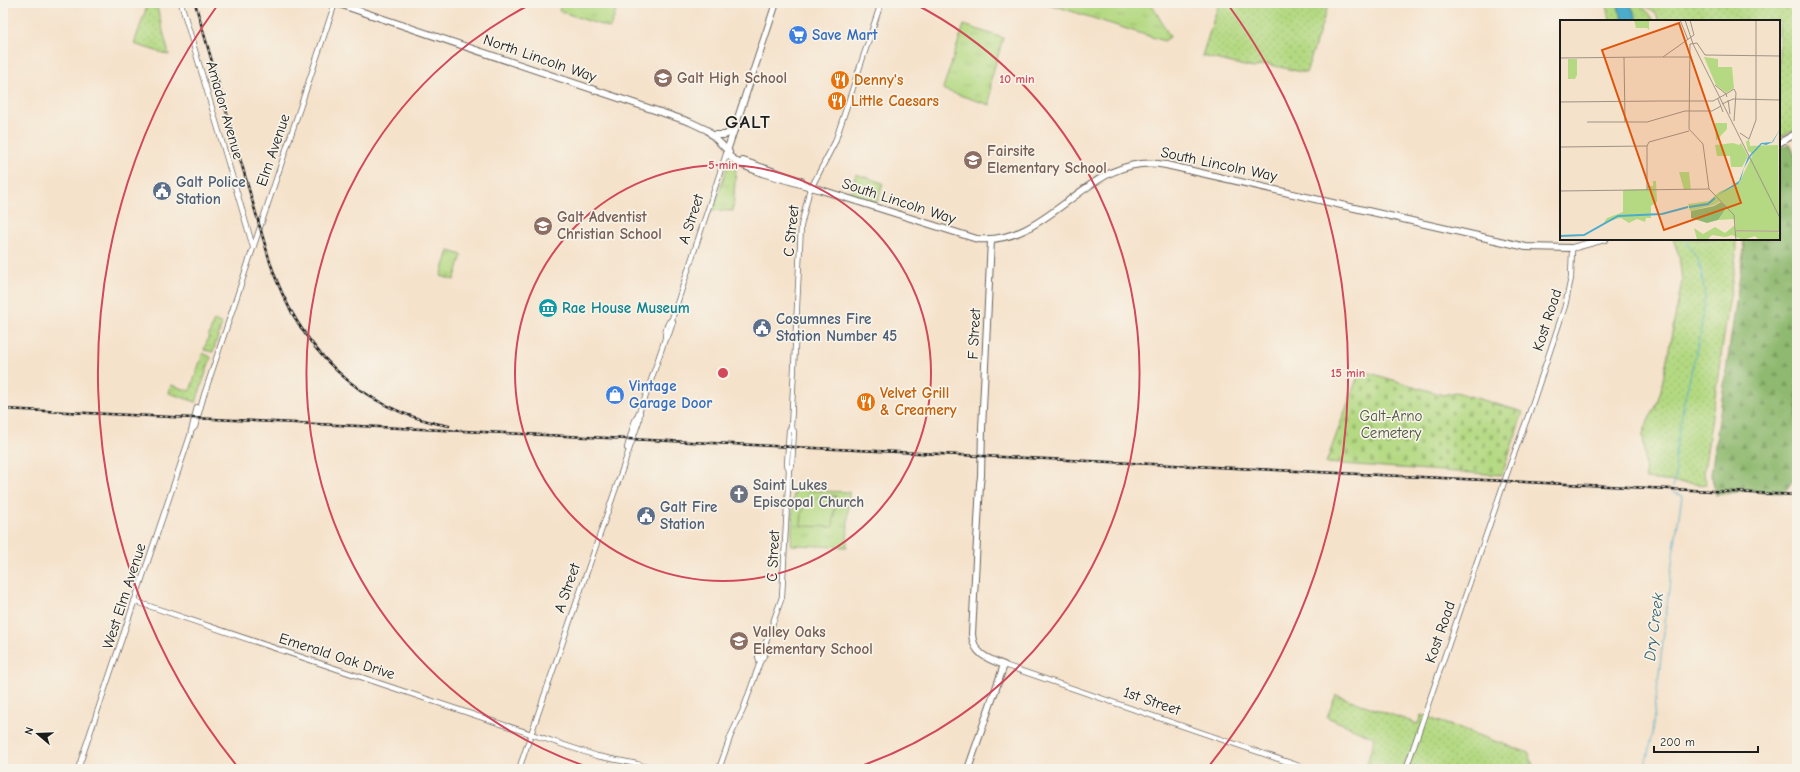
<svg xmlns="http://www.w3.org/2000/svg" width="1800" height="772" font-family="'Comic Neue',sans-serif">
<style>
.grass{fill:url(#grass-dots);stroke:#687a4f}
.forest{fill:url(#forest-firs);stroke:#566a46}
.cemetery{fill:url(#cemetery-stones);stroke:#687a4f}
.park{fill:url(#park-tufts);stroke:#687a4f}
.garden{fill:#b4d982;stroke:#687a4f}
.water{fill:#4caccb;stroke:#346474}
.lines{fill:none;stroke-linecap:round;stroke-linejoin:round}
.stream{stroke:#4caccb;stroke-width:1}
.minor-casing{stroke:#686159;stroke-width:6}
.major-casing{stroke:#686159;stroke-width:8}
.minor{stroke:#fff;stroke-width:4.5}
.major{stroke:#fff;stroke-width:6}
.rail-casing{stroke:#1c1c1c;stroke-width:2.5}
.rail{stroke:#f7f3e8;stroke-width:1;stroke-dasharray:3;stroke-linecap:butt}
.ring{fill:none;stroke:#d1495b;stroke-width:2}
.labels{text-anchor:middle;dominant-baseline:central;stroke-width:3.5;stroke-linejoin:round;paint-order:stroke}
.shop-label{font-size:15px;font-weight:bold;fill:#366cbe;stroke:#f7f3e8;text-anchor:start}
.street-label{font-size:15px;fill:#1c1c1c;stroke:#f7f3e8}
.education-label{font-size:15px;font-weight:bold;fill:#785e54;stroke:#f7f3e8;text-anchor:start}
.food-label{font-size:15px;font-weight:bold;fill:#c56008;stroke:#f7f3e8;text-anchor:start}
.service-label{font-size:15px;font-weight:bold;fill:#4e5e75;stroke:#f7f3e8;text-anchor:start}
.culture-label{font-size:15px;font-weight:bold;fill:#0d838f;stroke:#f7f3e8;text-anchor:start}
.park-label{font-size:15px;fill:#4a553b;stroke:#f7f3e8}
.worship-label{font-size:15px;font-weight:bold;fill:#5b616d;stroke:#f7f3e8;text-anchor:start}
.water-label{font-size:16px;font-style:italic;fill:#325d6b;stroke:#f7f3e8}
.district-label{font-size:19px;font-weight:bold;letter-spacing:1px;fill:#1c1c1c;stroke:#f7f3e8}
.inset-river{fill:none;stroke:#4caccb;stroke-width:2}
.inset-road{fill:none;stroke:#9e9385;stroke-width:1}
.view{fill:#de560d;fill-opacity:0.15;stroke:#de560d;stroke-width:2}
.inset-edge{fill:none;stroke:#1c1c1c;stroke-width:2}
.centre{fill:#d1495b;stroke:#f7f3e8;stroke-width:2}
.ring-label{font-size:12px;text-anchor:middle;font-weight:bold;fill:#d1495b;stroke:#f7f3e8;stroke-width:3.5;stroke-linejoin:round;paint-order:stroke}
</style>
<defs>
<pattern id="grass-dots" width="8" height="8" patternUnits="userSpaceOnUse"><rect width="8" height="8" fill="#b4d982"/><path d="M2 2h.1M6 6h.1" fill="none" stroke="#9aba70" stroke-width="1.8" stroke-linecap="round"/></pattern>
<pattern id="forest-firs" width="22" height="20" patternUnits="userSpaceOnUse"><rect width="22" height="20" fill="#8fb970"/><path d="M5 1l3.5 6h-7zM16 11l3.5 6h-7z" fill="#7b9e60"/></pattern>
<pattern id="cemetery-stones" width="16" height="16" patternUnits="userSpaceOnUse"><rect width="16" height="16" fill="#b4d982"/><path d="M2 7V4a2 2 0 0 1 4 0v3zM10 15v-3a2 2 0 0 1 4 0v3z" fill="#9aba70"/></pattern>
<pattern id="park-tufts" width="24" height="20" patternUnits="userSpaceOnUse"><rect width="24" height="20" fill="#b4d982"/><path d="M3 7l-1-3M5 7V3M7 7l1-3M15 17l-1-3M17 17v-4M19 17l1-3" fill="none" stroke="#9aba70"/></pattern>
</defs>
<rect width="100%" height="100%" fill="#f7f3e8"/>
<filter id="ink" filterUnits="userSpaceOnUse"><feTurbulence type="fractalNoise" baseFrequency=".025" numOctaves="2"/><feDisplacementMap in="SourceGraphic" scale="8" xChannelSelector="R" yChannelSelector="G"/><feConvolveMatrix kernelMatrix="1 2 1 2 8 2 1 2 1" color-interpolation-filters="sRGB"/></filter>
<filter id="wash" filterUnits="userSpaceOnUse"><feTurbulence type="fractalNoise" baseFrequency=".012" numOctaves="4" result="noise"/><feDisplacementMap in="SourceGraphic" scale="16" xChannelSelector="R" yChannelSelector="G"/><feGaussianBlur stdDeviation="0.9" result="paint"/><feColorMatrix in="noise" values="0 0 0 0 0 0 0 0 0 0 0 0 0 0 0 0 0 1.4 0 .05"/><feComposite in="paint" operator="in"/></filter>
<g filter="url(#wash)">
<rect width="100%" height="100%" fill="#f5e2cb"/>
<!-- grass -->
<g class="grass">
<path d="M148,3h19l-10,4 12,48 -35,-11z"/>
<path d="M1219,3h110l-23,70 -40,-9 -13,4 -51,-12z"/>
<path d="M1607,3c19,0 37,-3 47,18h-44z"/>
<path d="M1641,3h156v125l-18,9v-116h-119l-5,-8z"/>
<path d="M856,174l27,9 -6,20 -28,-9z"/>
<path d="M1673,239h62l2,9 -30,202 -3,23 3,12 -61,-6 -3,-44 5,-15 7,-11 6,-19 21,-109 -3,-26z"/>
<path d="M214,320l8,4 -9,28 -9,-2z"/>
<path d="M203,353l8,4 -15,45 -27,-9 2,-8 19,6z"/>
<path d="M1336,695l82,29 3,-9 108,38 5,16h-169l10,-31 -48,-21z"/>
</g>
<!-- forest -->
<path class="forest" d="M1790,143l7,19v312l-13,19 -42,-2 -26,4 -5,-21 33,-226 -1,-9h36v-90z"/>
<!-- cemetery -->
<path class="cemetery" d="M1360,370l83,25 13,-3 67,20 -21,63 -176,-12z"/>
<!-- park -->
<g class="park">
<path d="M562,3h57l-9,25 -51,-17z"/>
<path d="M1046,3h105l19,34 -6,4 -3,-1z"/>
<path d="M964,25l39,13 -12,41 -1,26 -46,-15 -1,-2z"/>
<path d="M728,165l8,1 -3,45 -20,-1z"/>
<path d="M449,251l13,4 -8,25 -13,-4z"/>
<path d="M794,490l55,2 -2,55 -56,-2z"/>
</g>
<!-- garden -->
<path class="garden" d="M822,496h14l-3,31 -32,-1 1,-14 6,-11z"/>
<!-- water -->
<path class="water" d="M1617,3h13l8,18h-15z"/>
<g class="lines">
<!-- stream -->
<g class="stream">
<path d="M1673,487l3,-15 -1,-19 10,-56 15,-61 5,-39 -4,-28 -4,-11 -12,-19"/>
<path d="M1644,769l7,-27 22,-187 9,-59 -9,-4"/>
</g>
</g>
</g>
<g filter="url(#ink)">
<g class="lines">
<defs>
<g id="minor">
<path d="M181,3l72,244"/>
<path d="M665,339l4,-5 4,-12 -1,-3 55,-168"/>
<path d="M191,431l4,-4 9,-32 131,-392"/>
<path d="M627,448l7,-25 10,-22 21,-62c0,-7 1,-16 7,-20"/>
<path d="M789,469l3,-4 2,-34 -3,-3"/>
<path d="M134,601l463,155 40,8 16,5"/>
<path d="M760,662l-2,-5 7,-13"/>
<path d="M1004,665l304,104"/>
<path d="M78,769l112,-333 7,-29"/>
<path d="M519,769l120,-348 1,-9"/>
<path d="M719,769l12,-34 12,-25 17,-48 5,-8 1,-12 16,-45 7,-128 -2,-4 2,-35 2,-2 10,-202 8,-34 26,-50 46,-139"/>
<path d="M1406,769l104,-304 20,-54 35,-105 6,-28 1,-30"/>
</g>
<g id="major">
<path d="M336,3l354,119 17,8 22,22"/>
<path d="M713,135h12l10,-6"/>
<path d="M1779,143l18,-10"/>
<path d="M727,151l2,5 11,8 22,9 56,16 159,50c76,7 111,-89 189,-74l360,82 46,1 33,-9"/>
<path d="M727,151l49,-148"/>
<path d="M743,161l58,20"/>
<path d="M968,769l36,-104c-16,-6 -31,-11 -32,-31l8,-150 1,-8 1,-47 9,-189"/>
</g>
</defs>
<!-- minor casing -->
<use href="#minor" class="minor-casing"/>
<!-- major casing -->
<use href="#major" class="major-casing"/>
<!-- minor -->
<use href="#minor" class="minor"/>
<!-- major -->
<use href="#major" class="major"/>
<defs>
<g id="rail">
<path d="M195,3l75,259c28,85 88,148 179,164"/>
<path d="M3,409l1794,86"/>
</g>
</defs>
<!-- rail casing -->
<use href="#rail" class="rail-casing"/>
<!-- rail -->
<use href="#rail" class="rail"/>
</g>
</g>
<!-- distance rings -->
<g class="ring">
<circle cx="723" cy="373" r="208"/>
<path d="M594 769A416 416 0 0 1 531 4M915 4A416 416 0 0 1 852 769"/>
<path d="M237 766A625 625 0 0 1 217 6M1229 6A625 625 0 0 1 1209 766"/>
</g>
<!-- icons -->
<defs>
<symbol id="supermarket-disc" viewBox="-11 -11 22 22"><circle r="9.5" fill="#3f7fe0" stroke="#f7f3e8"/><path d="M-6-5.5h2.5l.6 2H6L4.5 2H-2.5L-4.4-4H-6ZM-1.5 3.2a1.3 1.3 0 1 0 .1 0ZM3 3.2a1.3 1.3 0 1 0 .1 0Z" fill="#fff"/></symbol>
<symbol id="school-disc" viewBox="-11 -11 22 22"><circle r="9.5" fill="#8d6e63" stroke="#f7f3e8"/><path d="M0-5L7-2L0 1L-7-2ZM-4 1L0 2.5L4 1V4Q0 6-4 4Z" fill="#fff"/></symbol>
<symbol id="restaurant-disc" viewBox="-11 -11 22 22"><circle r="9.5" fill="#e8710a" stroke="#f7f3e8"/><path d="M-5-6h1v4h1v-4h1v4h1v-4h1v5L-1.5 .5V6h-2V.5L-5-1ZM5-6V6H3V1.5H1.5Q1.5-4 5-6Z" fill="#fff"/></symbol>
<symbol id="civic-disc" viewBox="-11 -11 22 22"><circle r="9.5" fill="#5c6f8a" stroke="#f7f3e8"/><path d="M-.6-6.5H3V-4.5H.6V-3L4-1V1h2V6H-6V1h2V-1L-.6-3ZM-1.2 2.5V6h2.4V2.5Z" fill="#fff"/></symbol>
<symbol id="museum-disc" viewBox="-11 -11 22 22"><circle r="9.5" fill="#0f9aa8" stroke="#f7f3e8"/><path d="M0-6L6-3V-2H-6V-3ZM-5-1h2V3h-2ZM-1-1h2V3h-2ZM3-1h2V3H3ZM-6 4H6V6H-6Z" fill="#fff"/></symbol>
<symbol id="shop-disc" viewBox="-11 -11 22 22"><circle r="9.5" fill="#3f7fe0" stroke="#f7f3e8"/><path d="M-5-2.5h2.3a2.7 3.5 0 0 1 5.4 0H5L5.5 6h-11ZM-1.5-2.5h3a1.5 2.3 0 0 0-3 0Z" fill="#fff"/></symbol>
<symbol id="church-disc" viewBox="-11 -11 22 22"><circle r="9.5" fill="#6b7280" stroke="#f7f3e8"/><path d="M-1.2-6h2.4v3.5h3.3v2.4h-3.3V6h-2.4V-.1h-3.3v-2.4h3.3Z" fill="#fff"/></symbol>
</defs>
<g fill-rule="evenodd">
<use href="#supermarket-disc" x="787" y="24" width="22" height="22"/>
<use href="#school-disc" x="652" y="67" width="22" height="22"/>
<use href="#restaurant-disc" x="829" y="69" width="22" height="22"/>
<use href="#restaurant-disc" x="826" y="90" width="22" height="22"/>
<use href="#school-disc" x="962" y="149" width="22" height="22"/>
<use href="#civic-disc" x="151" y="180" width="22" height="22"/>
<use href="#school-disc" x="532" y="215" width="22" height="22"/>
<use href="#museum-disc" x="537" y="297" width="22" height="22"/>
<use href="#civic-disc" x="751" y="317" width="22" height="22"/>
<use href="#shop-disc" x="604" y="384" width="22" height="22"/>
<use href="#restaurant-disc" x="855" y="391" width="22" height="22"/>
<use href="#church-disc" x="728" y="483" width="22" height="22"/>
<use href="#civic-disc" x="635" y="505" width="22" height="22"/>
<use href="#school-disc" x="728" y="630" width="22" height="22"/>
</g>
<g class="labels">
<!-- shop labels -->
<g class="shop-label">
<text x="812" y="35">Save Mart</text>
<text x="629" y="386">Vintage<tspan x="629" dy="17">Garage Door</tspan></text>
</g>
<!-- street labels -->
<g class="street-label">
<text transform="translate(540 58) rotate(19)">North Lincoln Way</text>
<text transform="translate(225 110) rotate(74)">Amador Avenue</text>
<text transform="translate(273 150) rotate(-71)">Elm Avenue</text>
<text transform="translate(1219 164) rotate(12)">South Lincoln Way</text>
<text transform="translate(899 201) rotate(18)">South Lincoln Way</text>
<text transform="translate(691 219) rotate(-72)">A Street</text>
<text transform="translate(791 231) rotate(-84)">C Street</text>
<text transform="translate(1547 320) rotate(-72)">Kost Road</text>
<text transform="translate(974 334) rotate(-87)">F Street</text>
<text transform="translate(773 556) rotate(-87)">C Street</text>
<text transform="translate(567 588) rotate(-71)">A Street</text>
<text transform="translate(124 596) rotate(-72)">West Elm Avenue</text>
<text transform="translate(1440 632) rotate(-71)">Kost Road</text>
<text transform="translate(337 656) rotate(18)">Emerald Oak Drive</text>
<text transform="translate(1152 701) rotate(19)">1st Street</text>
</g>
<!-- education labels -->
<g class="education-label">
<text x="677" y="78">Galt High School</text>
<text x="987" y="151">Fairsite<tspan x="987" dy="17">Elementary School</tspan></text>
<text x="557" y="217">Galt Adventist<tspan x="557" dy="17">Christian School</tspan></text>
<text x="753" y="632">Valley Oaks<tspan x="753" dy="17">Elementary School</tspan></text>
</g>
<!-- food labels -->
<g class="food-label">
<text x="854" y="80">Denny's</text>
<text x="851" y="101">Little Caesars</text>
<text x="880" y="393">Velvet Grill<tspan x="880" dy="17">&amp; Creamery</tspan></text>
</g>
<!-- service labels -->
<g class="service-label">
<text x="176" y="182">Galt Police<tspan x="176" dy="17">Station</tspan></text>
<text x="776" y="319">Cosumnes Fire<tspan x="776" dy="17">Station Number 45</tspan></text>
<text x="660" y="507">Galt Fire<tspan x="660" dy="17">Station</tspan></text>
</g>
<!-- culture labels -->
<g class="culture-label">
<text x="562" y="308">Rae House Museum</text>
</g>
<!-- park labels -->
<g class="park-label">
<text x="1391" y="416">Galt-Arno<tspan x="1391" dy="17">Cemetery</tspan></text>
</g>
<!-- worship labels -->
<g class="worship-label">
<text x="753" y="485">Saint Lukes<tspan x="753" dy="17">Episcopal Church</tspan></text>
</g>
<!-- water labels -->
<g class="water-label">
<text transform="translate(1654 627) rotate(-83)">Dry Creek</text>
</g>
<!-- district labels -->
<g class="district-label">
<text x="748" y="122">GALT</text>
</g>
</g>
<!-- overview -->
<g transform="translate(1560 20)">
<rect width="220" height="220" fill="#f5e2cb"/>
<path d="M74,0h15v10l-2,-2h-11zM144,37l14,2v8h14l2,21 -8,5 -10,-8zM189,119l1,7 28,-1 1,85 -43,1 -1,-12 -17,1 9,-13 -6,-6 -7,4 -24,6 -2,-7 21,-3 10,-9 20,-9 14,-29 -5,-3 -2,-9zM173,123l6,2 2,-2 7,13 -6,11h-11l-1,-11h-13l-2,-11zM93,161h3l1,21 -6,4v12h-5l-1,4 -8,-3 -8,4 -8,-5 -5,1 -13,5 4,-6 16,-6v-22l24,-1v-3h6zM175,205v7l43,-1 2,9h-21l-4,-4 -12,4 -11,-5 -7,2 -13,-2 -5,5 -10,-1 -3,-11 9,6 12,-7 10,6z" fill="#b4d982"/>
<path d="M161,182l6,5 -9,13 -11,3 -16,-5v-7l23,-5z" fill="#8fb970"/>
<path d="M119,152h10l2,18h-7z" fill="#b4d982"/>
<path d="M8,39h9v16l-2,4h-7zM155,103h12v6l-11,12z" fill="#b4d982"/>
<path d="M220,109l-7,13 -7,3 -4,-1 -11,12 -7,12 -3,11 -3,5 -22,12 23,-15 9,-24 13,-14 11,-1z" fill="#4caccb"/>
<path class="inset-river" d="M129,187l19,-3 7,-6M0,216l24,-1 34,-19 44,-2 26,-7"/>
<path class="inset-road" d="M120,0l8,20M125,0l8,24 87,174M145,35l75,1M145,35l-8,-12 -7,1 -1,85 14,15 6,45 25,26 2,25M64,37l1,65M87,37h43M103,37l31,-22 -4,-15M0,38l87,-1M155,65l11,9M166,74l8,-5 2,4 -2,28M158,79l5,13M168,80l2,14M100,81h29M129,81h24l13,-7 1,3M0,82l100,-1M162,84l11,-5 47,1M27,102h60l38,-11h27l9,-5M180,113l9,6 7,-19v-100M87,126v44M0,127l87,-1 2,-4 40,-11M0,171l149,-2M176,211h44"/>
<path class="view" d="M119,3l62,180 -77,27 -62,-180z"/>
<rect width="220" height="220" class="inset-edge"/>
</g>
<circle cx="723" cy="373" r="6" class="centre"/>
<g class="ring-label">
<text x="1017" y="83">10 min</text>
<text x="723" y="169">5 min</text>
<text x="1348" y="377">15 min</text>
</g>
<!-- margin -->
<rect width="1800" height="772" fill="none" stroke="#f7f3e8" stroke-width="16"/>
<!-- north arrow -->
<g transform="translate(38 734) rotate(289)" stroke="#f7f3e8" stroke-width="3" paint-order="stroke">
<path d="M0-3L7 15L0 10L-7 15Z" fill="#1c1c1c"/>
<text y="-6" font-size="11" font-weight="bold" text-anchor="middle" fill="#1c1c1c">N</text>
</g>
<!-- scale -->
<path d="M1654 746v6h104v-6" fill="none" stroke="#1c1c1c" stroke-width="2"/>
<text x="1660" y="746" font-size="12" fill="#1c1c1c" stroke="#f7f3e8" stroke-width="3" paint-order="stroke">200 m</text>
</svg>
